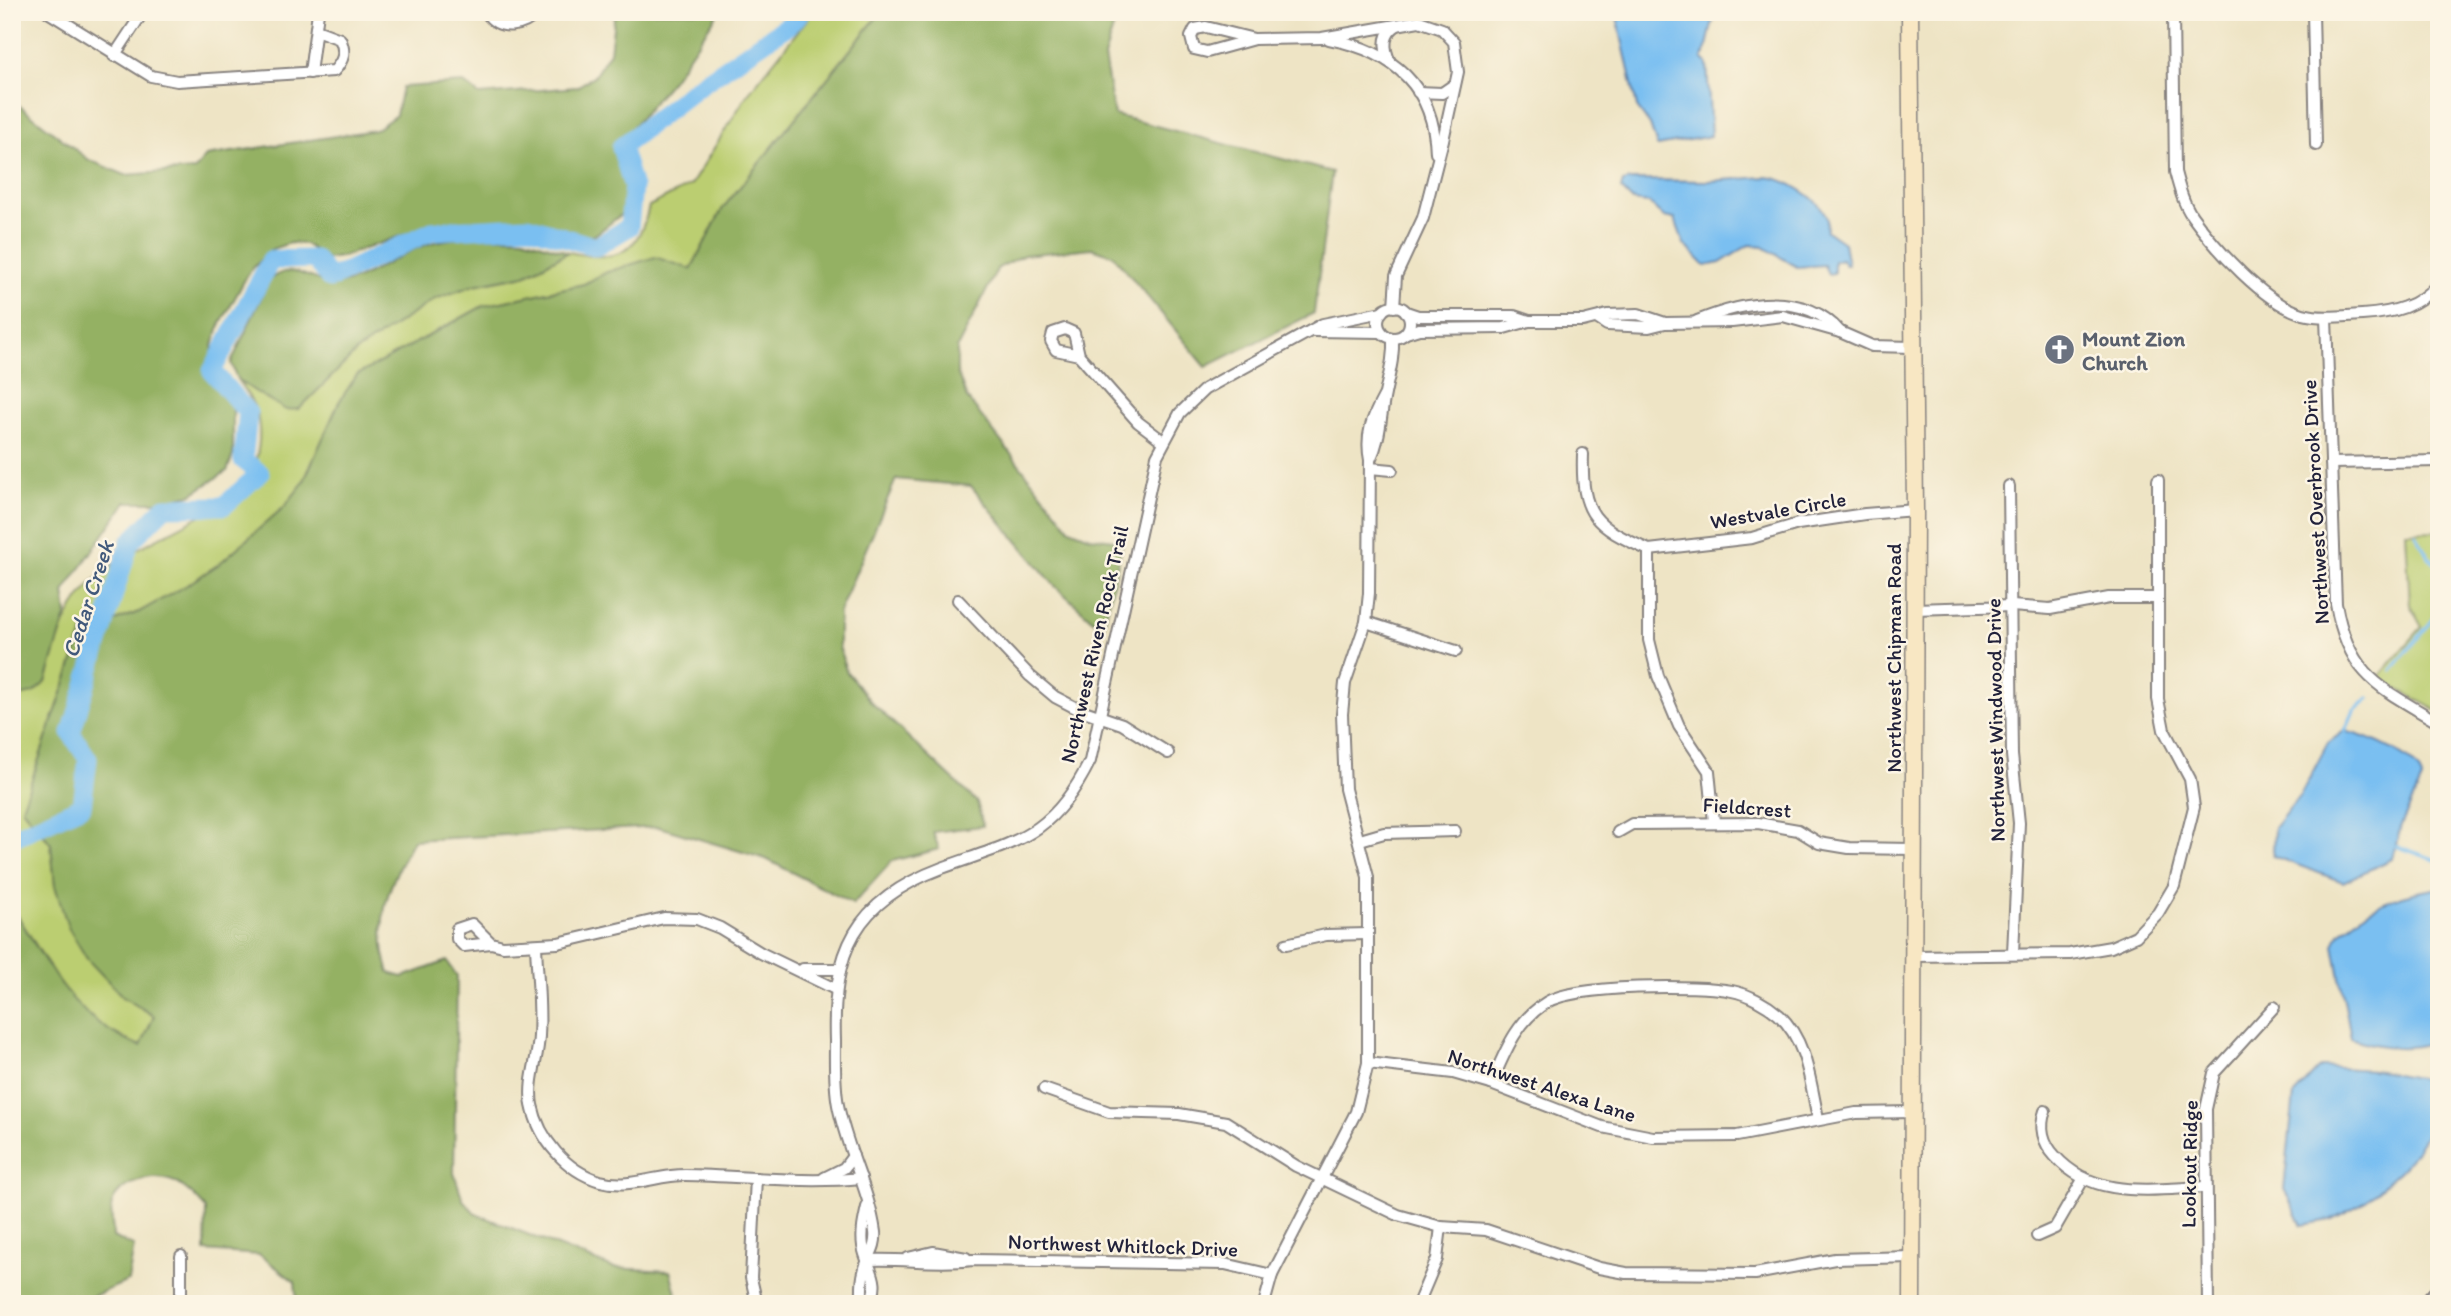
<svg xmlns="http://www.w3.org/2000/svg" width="2451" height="1316" font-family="Itim,sans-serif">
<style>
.green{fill:#bbce71;stroke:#6e7856;stroke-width:2}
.forest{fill:#94b163;stroke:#5b6a4f;stroke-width:2}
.water{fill:#7abff1;stroke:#4e7096;stroke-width:2}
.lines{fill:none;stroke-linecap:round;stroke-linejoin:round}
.stream{stroke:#7abff1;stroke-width:3.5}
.river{stroke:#7abff1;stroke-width:19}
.minor-casing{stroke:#888380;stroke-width:14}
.secondary-casing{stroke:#888380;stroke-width:19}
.minor{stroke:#fff;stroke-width:10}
.secondary{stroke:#f8e7c3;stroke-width:16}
.labels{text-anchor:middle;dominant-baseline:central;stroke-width:5;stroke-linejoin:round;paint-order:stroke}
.worship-label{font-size:21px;font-weight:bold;fill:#5b616d;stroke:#fcf5e5;text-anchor:start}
.street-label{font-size:21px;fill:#22223b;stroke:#fcf5e5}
.water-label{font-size:23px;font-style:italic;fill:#41597b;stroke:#fcf5e5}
</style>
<rect width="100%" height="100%" fill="#fcf5e5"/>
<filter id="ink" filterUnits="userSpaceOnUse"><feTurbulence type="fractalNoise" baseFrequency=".0143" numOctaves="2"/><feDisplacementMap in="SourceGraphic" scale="14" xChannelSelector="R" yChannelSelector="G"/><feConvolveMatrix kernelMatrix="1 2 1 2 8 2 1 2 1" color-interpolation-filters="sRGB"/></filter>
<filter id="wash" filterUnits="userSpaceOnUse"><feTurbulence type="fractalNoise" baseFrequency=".00686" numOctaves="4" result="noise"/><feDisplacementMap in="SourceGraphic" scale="28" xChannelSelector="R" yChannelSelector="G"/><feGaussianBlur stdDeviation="1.57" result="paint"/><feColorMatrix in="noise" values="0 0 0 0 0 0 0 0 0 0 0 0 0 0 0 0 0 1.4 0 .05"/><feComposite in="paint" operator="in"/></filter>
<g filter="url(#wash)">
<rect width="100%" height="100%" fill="#eee4c5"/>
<!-- green -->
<g class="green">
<path d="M813,12h68l-158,196 -32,61 -84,3 -23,12 -101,22 -126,69 -18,27 -36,81 -19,24 -65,57 -32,21 -48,27 -56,21 -61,175 29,36 4,42 68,111 31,19 -13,31 -43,-22 -27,-24 -59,-94v-215l7,4 27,-14c14,-46 17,-72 54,-107 39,-36 118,-57 147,-97 13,-17 15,-47 9,-67 -3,-11 -13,-22 -19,-32l22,15 40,15 59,-59 77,-51 39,-14 51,-10 43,-23c47,10 70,5 81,-46l42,-21 56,-90z"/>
<path d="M2439,531v181l-61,-34 44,-51 -12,-22 -4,-73z"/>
</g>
<!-- forest -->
<g class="forest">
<path d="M615,12h104l-46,67 -43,51 -2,65 -6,19 -27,21 -11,3 -54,-17 -61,1 -40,4 -88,31 -14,2 -22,-15 -15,-1 -18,6 -23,23 -31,57 -5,17 -1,11 12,35 9,16v47l-6,16 -37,24 -29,7h-35l-62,90 3,21 -21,69 -13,11 -14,3 -7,-4v-592l77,60 36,15 70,-5 11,-14 169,-26 21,-15 6,-28 62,-4 15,12 98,-8 18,-12 15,-23z"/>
<path d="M881,12h237l-14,45 10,58 218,57 -18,141 -108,54 -93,-112 -21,-7 -68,7 -26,13 -41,80v24l10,26 103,131 20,8 33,4 -20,88 -48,-43 -84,-100 -75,-7 -57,133v34l7,25 25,31 106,100 6,24 -50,6 6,17 -47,12 -39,43 -87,-45 -107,-32 -246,13c-24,45 -41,81 -24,133l14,4 44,-16 10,15 -3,197 9,27 13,14 137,54 57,3 9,33h-382l-2,-22 -35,-27 -55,-4 1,-42c-22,-26 -42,-40 -75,-25 -8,4 -16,11 -19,19 -2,10 1,24 1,34l21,9 -6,35 -53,23h-63v-397c37,58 60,114 129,139l13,-30 -31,-19 -36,-38 -19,-32 -13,-41 -4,-42 -29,-36 61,-175 56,-21 48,-27 32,-21 65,-57 19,-24 36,-81 18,-27 126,-69 101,-22 23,-12 48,-15 36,12 32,-61z"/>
<path d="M489,236l34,2 45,14 -43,23 -51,10 -39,14 -77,51 -59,59 -13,1 -27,-16 -22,-15 -6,-16 38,-83c27,-23 45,8 73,3 26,-4 57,-30 83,-38 21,-7 42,-8 64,-9z"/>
</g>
<!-- water -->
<g class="water">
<path d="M1623,12h92l-8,34 -5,12 5,5 4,73 -54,10 -7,-21 -13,-18 -20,-90z"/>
<path d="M1766,177c19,1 57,22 61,43 0,4 -1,7 0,11l17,12 4,22h-3l-3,-6 -8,2v12l-6,1 -4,-9 -27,2 -35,-21 -13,-1 -29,18 -15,3 -21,-22 -9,-25 -11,-2 -15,-14 -16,-2 -12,-12 2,-7 8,-2 77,1z"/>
<path d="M2344,731c21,5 76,25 78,49l-21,45 -9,34 -49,23 -70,-26 1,-28 27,-34 27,-51z"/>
<path d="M2439,888v145c-14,23 -66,13 -88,5l-17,-93c3,-11 9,-15 17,-21 27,-23 53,-30 88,-36z"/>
<path d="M2320,1067l54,3 65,12v33l-34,51 -40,36 -35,18 -28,5 -18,-36 10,-94z"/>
</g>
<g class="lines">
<!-- stream -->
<g class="stream">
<path d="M2416,534l12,22 11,10"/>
<path d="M2392,670l47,-58"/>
<path d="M2345,732l9,-21 15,-13"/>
<path d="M2396,846l43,15"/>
<path d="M2434,1040l5,6"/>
</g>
<!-- river -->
<path class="river" d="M12,838l70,-32 6,-47 -17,-26 59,-191 35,-35 59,-1 36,-33 -17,-13 5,-47 -36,-42 59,-111 44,-1 15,20 102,-48 96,-5 68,21 33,-20 4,-40 -12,-40 75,-59 97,-66 8,-10"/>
</g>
</g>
<g filter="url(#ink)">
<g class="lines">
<defs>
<g id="minor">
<path d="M48,12l103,64 26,5 157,-10c10,-11 12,-19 6,-32l-24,-9"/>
<path d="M486,12c13,20 37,16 52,0"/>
<path d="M2173,12l2,160c4,15 8,31 17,44 23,32 73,88 111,98 19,5 40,2 59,1 31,-2 56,-8 77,-32"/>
<path d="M2313,12l3,133"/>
<path d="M1254,39l-47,13 -13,-3 -3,-12 4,-8 11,-2 48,12 68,-1 97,-17 23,8 12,13 4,30 -15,68 -20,78 -27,58 -2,31"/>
<path d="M1329,39c63,12 105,46 107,114"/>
<path d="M114,56l29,-44"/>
<path d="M1390,62c-7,-15 -7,-28 7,-37"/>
<path d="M310,73l8,-61"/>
<path d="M1418,92l24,1 13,-9"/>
<circle cx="1394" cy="322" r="16"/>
<path d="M1406,312l12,4h96l15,5h54l24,-6 31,-1 27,9"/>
<path d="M2326,317l10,287c13,73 44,83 103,119"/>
<path d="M1598,319l9,6 42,2 16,-4 67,-1 51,-6 57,16 32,14 41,1"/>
<path d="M1697,321c46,-19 107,-31 143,11"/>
<path d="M1314,331l67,1"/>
<path d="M1406,333l13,-4 85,-1 25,-7"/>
<path d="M1079,355l-23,-5 -5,-9 2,-8 12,-4 9,4 5,22 59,67 25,19"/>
<path d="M1583,454c-2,61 11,72 66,96"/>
<path d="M1370,460c11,-22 10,-43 15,-66 4,-20 9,-35 8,-56"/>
<path d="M2331,463l108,-2"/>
<path d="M1370,468l22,2"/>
<path d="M2009,486l3,269 7,68 -6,130"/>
<path d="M1649,550v90l9,36 21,50 30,45 5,51"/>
<path d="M1649,550l103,-12 46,-14 67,-10 50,-4"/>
<path d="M958,600l72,76 25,21 23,12 44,15 46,29"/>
<path d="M1914,609l98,-3 38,3 59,-11h49"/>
<path d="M1366,622l90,29"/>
<path d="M1618,832l14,-8 126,-1 40,7 21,13 30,5 64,1"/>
<path d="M1360,840l24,-7 71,-2"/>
<path d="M491,943l-19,-19 -15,5v10l7,7 27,-3 12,3 55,-3 106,-25 33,1 23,9 41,25 74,36"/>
<path d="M1286,944l40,-9 42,-1"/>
<path d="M536,945c1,30 5,61 3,91 -1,23 -11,45 -7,69 7,34 34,66 68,76 30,8 56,-6 85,-6 59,1 118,9 176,3"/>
<path d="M1914,956l156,-2 41,-7 25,-11 22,-23 16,-27 20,-79 -4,-28 -26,-49 -6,-31v-219"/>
<path d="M803,969h36"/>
<path d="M1368,1063l85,10 38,11 111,43 51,10 84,-1 119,-23 57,-1"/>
<path d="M1491,1084c14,-32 25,-63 56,-82 28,-17 151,-18 185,-11 16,3 34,13 47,24 28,26 31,67 39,103"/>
<path d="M1044,1089l65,23 70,2 47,8 70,44 102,49 43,12 45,3 113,38 27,5 129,1 80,-15 77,-2"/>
<path d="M2045,1111c-6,16 -2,32 10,45 39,44 97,33 150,31"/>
<path d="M756,1178l-5,100 6,26"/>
<path d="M824,1178l20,-10 9,-12"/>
<path d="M867,1207c-3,13 -6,26 -4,39 3,21 21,36 5,58"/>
<path d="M2037,1236l18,-8 29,-50"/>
<path d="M908,1258l25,-6 33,6"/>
<path d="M868,1260c36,-2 69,5 104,0l253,4 47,11"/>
<path d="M181,1304v-48"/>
<path d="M862,1304c0,-11 -1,-22 2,-32 3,-15 13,-24 11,-40 -6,-43 -29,-84 -37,-127 -4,-21 -3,-43 -3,-64 -3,-89 19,-140 107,-173 74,-27 110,-30 148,-107l67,-305 23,-43 25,-24 118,-65 59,-12"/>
<path d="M1264,1304l8,-29 84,-163 12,-49v-186l-23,-88 -3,-75 3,-31 21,-61 3,-29 1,-133c-5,-25 2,-42 14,-64"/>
<path d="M1418,1304l19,-45 4,-32"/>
<path d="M2208,1304l-2,-195 8,-36 60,-66"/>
<path d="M2424,1304l15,-17"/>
</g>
<path id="secondary" d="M1910,12l5,498 -3,794"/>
</defs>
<!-- minor casing -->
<use href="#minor" class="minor-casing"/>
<!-- secondary casing -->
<use href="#secondary" class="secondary-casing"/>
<!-- minor -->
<use href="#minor" class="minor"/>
<!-- secondary -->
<use href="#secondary" class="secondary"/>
</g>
</g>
<!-- icons -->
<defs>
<symbol id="church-disc" viewBox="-11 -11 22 22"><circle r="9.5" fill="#6b7280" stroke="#fcf5e5"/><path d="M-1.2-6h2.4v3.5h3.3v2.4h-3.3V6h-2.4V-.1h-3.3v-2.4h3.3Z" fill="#fff"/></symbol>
</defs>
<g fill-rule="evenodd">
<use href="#church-disc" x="2042" y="332" width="35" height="35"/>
</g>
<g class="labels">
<!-- worship labels -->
<g class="worship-label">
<text x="2082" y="338">Mount Zion<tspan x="2082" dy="24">Church</tspan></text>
</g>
<!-- street labels -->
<g class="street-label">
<text transform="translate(2315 502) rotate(-93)">Northwest Overbrook Drive</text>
<text transform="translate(1778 510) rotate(-10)">Westvale Circle</text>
<text transform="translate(1094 644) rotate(-77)">Northwest Riven Rock Trail</text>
<text transform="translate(1893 658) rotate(-90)">Northwest Chipman Road</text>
<text transform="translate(1995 720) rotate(-91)">Northwest Windwood Drive</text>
<text transform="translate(1747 807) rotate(4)">Fieldcrest</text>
<text transform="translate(1542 1085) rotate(18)">Northwest Alexa Lane</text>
<text transform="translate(2189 1164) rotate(-89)">Lookout Ridge</text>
<text transform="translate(1123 1245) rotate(2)">Northwest Whitlock Drive</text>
</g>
<!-- water labels -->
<g class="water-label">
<text transform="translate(88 599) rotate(-72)">Cedar Creek</text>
</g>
</g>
<!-- margin -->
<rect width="2451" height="1316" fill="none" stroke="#fcf5e5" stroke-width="42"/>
</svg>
